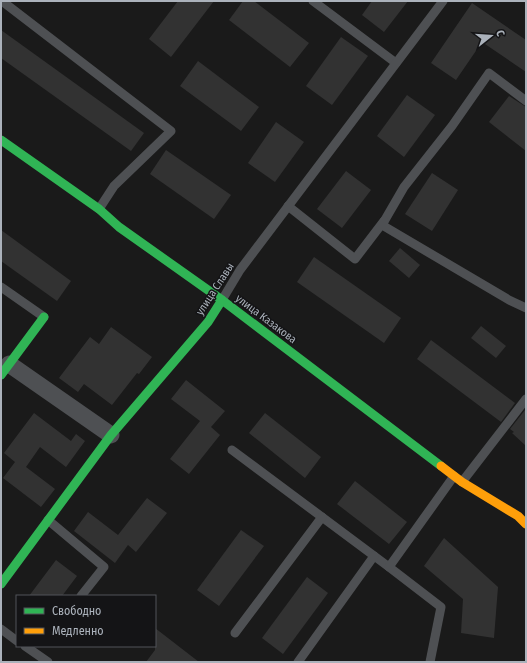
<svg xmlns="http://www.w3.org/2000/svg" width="527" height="663" font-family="'Fira Sans Condensed',sans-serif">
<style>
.building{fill:#323232}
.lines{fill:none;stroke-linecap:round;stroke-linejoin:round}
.lane{stroke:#4e5053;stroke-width:9}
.street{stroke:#4e5053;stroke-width:17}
.fast{stroke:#30b455;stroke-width:9}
.slow{stroke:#ff9f0a;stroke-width:9}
.labels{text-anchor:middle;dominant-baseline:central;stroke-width:3;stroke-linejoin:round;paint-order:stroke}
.street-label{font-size:11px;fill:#abb2bb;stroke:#141416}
</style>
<rect width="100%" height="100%" fill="#1a1a1a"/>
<!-- building -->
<g class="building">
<path d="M178,1h36l-43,56 -22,-18z"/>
<path d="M243,1h11l55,42 -19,24 -61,-47z"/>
<path d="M372,1h36l-24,31 -22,-17z"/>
<path d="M472,3l54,37v32l-44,-30 -26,38 -25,-17z"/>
<path d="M1,30l143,103 -13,18 -130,-93z"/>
<path d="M341,37l27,19 -36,49 -26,-19z"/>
<path d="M198,61l61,46 -18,24 -61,-45z"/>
<path d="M407,95l28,20 -31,42 -27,-21z"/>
<path d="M509,96l17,11v44l-37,-29z"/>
<path d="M276,122l28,20 -29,40 -27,-19z"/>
<path d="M166,150l65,45 -17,24 -64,-45z"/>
<path d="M346,171l25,19 -29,38 -25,-19z"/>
<path d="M432,173l26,17 -26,41 -27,-17z"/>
<path d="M1,230l70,51 -14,20 -56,-40z"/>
<path d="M400,248l20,17 -11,13 -20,-17z"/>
<path d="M314,257l87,61 -17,25 -87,-61z"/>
<path d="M481,326l25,20 -10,12 -25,-20z"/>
<path d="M111,327l41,30 -13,17 -2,-1 -25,32 -28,-21 -6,8 -19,-14 31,-41 9,7z"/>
<path d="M431,340l84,63 -14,19 -84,-63z"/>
<path d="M186,380l39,31 -14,16 9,8 -31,39 -19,-15 30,-38 -29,-22z"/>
<path d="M525,410l1,1v35l-14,-13 2,-1 -4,-3z"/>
<path d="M34,413l37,28 5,-7 9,7 -19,26 -26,-20 -14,20 29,22 -14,18 -38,-29 12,-16 -11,-9z"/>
<path d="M265,413l56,44 -16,21 -56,-45z"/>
<path d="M355,481l52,41 -18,22 -52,-40z"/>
<path d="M147,498l20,15 -31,39 -8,-7 -13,18 -41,-32 14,-19 30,23z"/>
<path d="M241,530l23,16 -45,60 -22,-16z"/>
<path d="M444,538l54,49 -4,51 -33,-5 2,-34 -39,-33z"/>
<path d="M56,560l21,16 -15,20h-33z"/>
<path d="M307,577l21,16 -45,61 -21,-16z"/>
<path d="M155,628l44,34h-53l9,-12z"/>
</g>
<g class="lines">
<!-- lane -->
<g class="lane">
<path d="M2,1l169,130 -57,55 -15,23"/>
<path d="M313,1l83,62"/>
<path d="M526,101l-37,-28 -37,53 -48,61 -22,38 127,75 17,8"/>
<path d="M288,206l67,53 29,-38"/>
<path d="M1,287l43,30"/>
<path d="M222,300l18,-30 203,-269"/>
<path d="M232,450l157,117"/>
<path d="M462,482l64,-83"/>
<path d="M48,520l56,47 -23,29"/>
<path d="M1,629l16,12"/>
<path d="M235,633l87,-116"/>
<path d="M25,646l23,16"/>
<path d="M298,662l76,-106"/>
<path d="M430,662l11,-55 -52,-40 65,-91"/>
</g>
<!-- street -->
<path class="street" d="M9,364l102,71"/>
<!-- fast -->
<g class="fast">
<path d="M1,140l98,69 20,18 103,73 219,166"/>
<path d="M1,375l43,-58"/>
<path d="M1,584l110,-149 97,-113 14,-22"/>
</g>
<!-- slow -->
<path class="slow" d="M441,466l21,16 56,34 8,8"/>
</g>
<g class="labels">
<!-- street labels -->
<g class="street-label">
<text transform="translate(215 289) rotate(-57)">улица Славы</text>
<text transform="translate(266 319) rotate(37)">улица Казакова</text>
</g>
</g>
<!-- border -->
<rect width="527" height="663" fill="none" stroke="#abb2bb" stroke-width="4"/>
<!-- legend -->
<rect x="16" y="595" width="140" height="52" fill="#141416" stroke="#505358"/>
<rect x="24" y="608" width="20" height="6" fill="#30b455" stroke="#505358"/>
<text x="52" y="615" font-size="12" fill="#abb2bb">Свободно</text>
<rect x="24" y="628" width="20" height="6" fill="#ff9f0a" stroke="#505358"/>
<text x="52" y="635" font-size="12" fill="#abb2bb">Медленно</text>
<!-- north arrow -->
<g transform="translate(491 36) rotate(73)" stroke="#141416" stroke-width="3" paint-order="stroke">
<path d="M0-3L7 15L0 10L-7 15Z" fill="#abb2bb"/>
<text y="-6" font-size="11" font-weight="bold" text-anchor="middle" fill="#abb2bb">С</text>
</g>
</svg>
